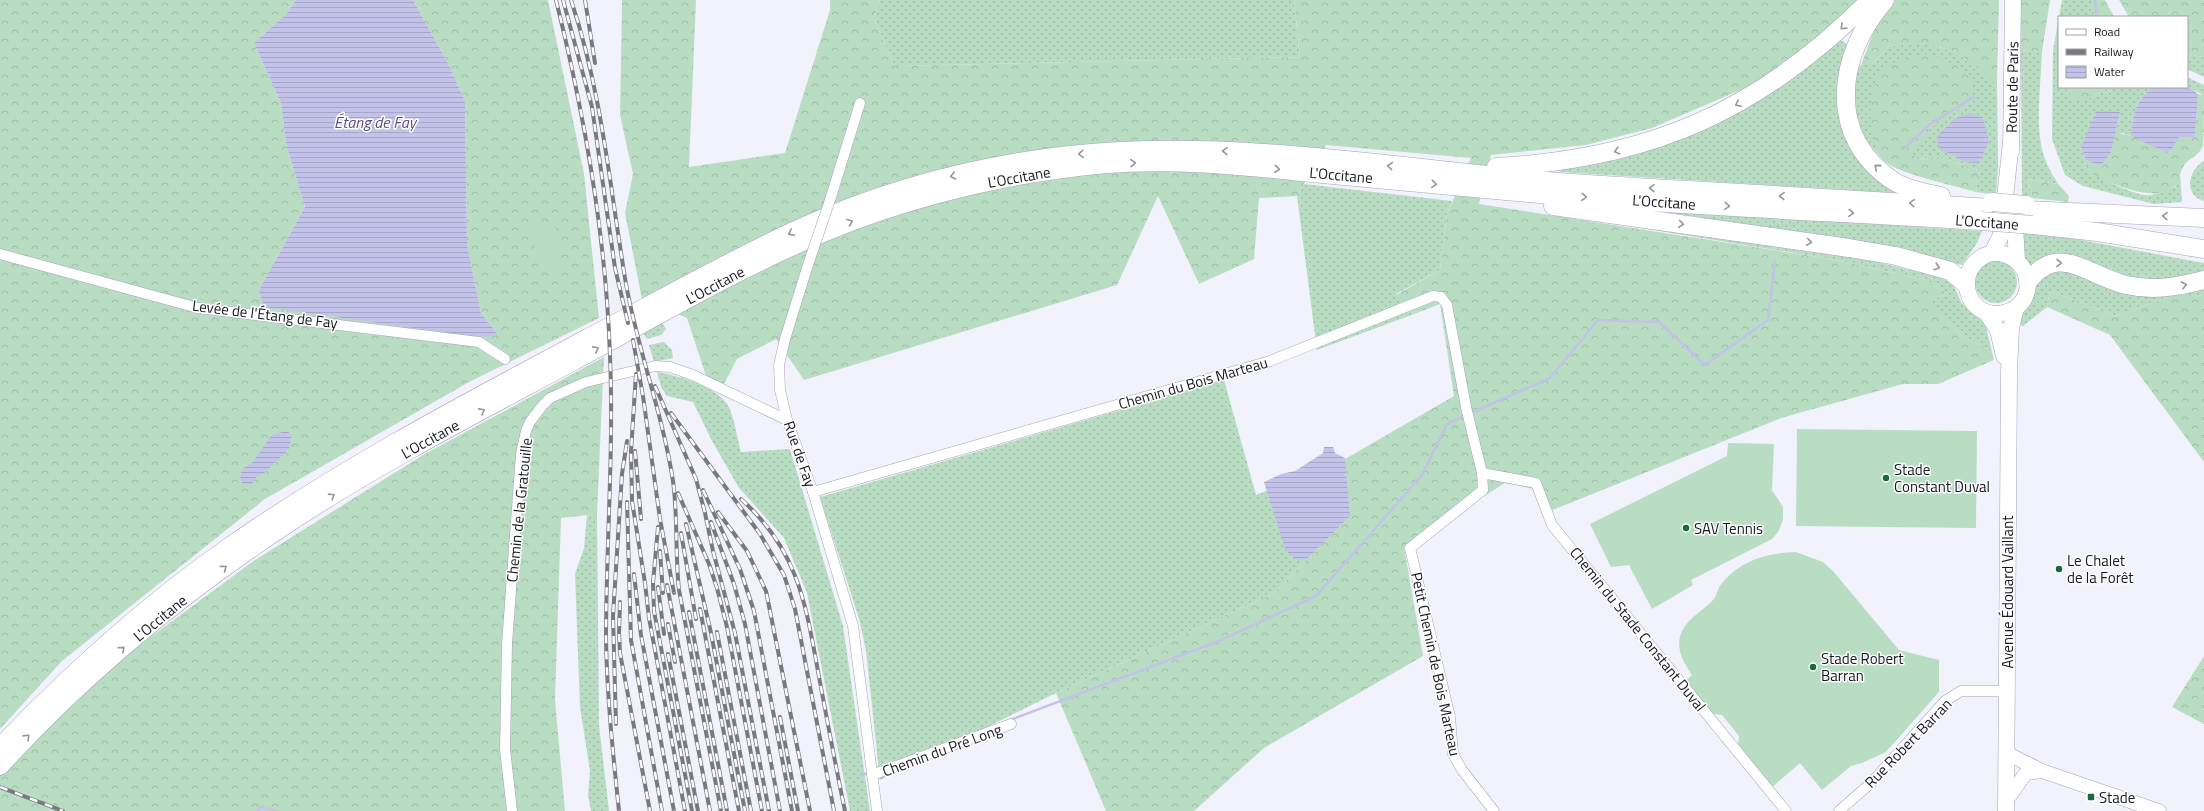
<svg xmlns="http://www.w3.org/2000/svg" width="2204" height="811" font-family="'Titillium Web',sans-serif">
<style>
.grass{fill:url(#grass-dots)}
.forest{fill:url(#forest-crowns)}
.pitch{fill:#b9ddc3}
.water{fill:url(#water-rules)}
.lines{fill:none;stroke-linecap:round;stroke-linejoin:round}
.stream{stroke:#c3c2e9;stroke-width:2.5}
.street-casing{stroke:#a4a3bc;stroke-width:11}
.secondary-casing{stroke:#a4a3bc;stroke-width:15}
.primary-casing{stroke:#a4a3bc;stroke-width:17}
.highway-casing{stroke:#a4a3bc;stroke-width:19}
.street{stroke:#fff;stroke-width:10}
.secondary{stroke:#fff;stroke-width:14}
.primary{stroke:#fff;stroke-width:16}
.highway{stroke:#fff;stroke-width:18}
.rail-casing{stroke:#797982;stroke-width:4}
.rail{stroke:#fff;stroke-width:2.5;stroke-dasharray:8;stroke-linecap:butt}
.street-bridge-casing{stroke:#a4a3bc;stroke-width:11;stroke-linecap:butt}
.highway-bridge-casing{stroke:#a4a3bc;stroke-width:19;stroke-linecap:butt}
.street-bridge{stroke:#fff;stroke-width:10}
.highway-bridge{stroke:#fff;stroke-width:18}
.oneway{stroke:#97979b}
.poi-dot{fill:#176b3c;stroke:#fff;stroke-width:1.5}
.labels{text-anchor:middle;dominant-baseline:central;stroke-width:3;stroke-linejoin:round;paint-order:stroke}
.street-label{font-size:15px;fill:#171720;stroke:#fff}
.poi-label{font-size:15px;fill:#171720;stroke:#fff;text-anchor:start}
.water-label{font-size:16px;font-style:italic;fill:#544f84;stroke:#fff}
</style>
<defs>
<pattern id="grass-dots" width="8" height="8" patternUnits="userSpaceOnUse"><rect width="8" height="8" fill="#b9ddc3"/><path d="M2 2h.1M6 6h.1" fill="none" stroke="#9ebda7" stroke-width="1.8" stroke-linecap="round"/></pattern>
<pattern id="forest-crowns" width="20" height="18" patternUnits="userSpaceOnUse"><rect width="20" height="18" fill="#b9ddc3"/><path d="M2 6a3 3 0 1 1 6 0M12 15a3 3 0 1 1 6 0" fill="none" stroke="#9ebda7"/></pattern>
<pattern id="water-rules" width="6" height="5" patternUnits="userSpaceOnUse"><rect width="6" height="5" fill="#c3c2e9"/><path d="M0 2.5h6" fill="none" stroke="#a7a6c8"/></pattern>
</defs>
<rect width="100%" height="100%" fill="#f2f2fc"/>
<!-- grass -->
<g class="grass">
<path d="M880,0h414l6,57 -406,9 -20,-48z"/>
<path d="M2062,0h30v17h-33v70h11v9l20,2 18,-11h44c-17,16 -19,26 -21,49l-7,-3 -9,1 5,-22 -39,36 5,12 -1,8c9,8 48,26 60,27 10,1 21,-4 30,-8l5,-13 2,28 -28,2 -71,-18 -18,-11 -13,-36 1,-89z"/>
<path d="M1840,40l9,5 -10,32 -1,20 57,91 1,5 -337,-21 8,-5 102,-27z"/>
<path d="M1922,43c35,7 47,15 73,39l2,-4 1,90 -2,27 -20,-3 3,-22 -40,-13 -19,2 -46,-19 8,19 -17,-20 -9,-23 -2,-41 8,-12h11l16,-17z"/>
<path d="M2021,50l21,2c-1,30 -6,63 -1,92 2,15 10,28 17,40l-30,-5 4,19 -10,-1z"/>
<path d="M2187,54l17,3v20l-17,-8z"/>
<path d="M2187,77l17,8v11l-13,-8 -13,-1h9z"/>
<path d="M2204,161v40c-21,-6 -16,-31 0,-40z"/>
<path d="M1304,184l148,17 -5,13 -7,56 -44,24 18,20 -97,36 -20,-154z"/>
<path d="M1676,211l306,20 -5,12 -15,22 -81,-18 -206,-29z"/>
<path d="M1629,226l208,26 105,26 11,6 8,18 10,11 14,10 9,37 -3,-9 -30,-16 -36,-34 24,-7 -23,-14 -95,-21z"/>
<path d="M2020,234h29l155,29v12l-58,9 -68,-21 -46,6 -12,-16z"/>
<circle cx="1996" cy="282" r="21"/>
<path d="M2049,269l155,18v9l-29,-2 -59,22 -66,-25 -3,16 -24,19 -6,-3 19,-43z"/>
<path d="M662,322l4,7 -5,6 -14,4 -4,-5z"/>
<path d="M664,342l8,8 1,8 -19,4 -5,-17z"/>
<path d="M657,372c20,3 62,15 72,35 6,14 8,31 12,45l49,-3 53,177 27,185h-20l-43,-218 -23,-55 -45,-50 -27,-47 -19,-39 -26,-6 -6,-9z"/>
<path d="M1224,380l32,115 89,-36 5,57 -76,77 -218,100 -176,87 -14,-129 -6,-29 -40,-125z"/>
<path d="M597,514l2,211 10,86h-18l-3,-16 2,-24 -10,-64 -5,-133 9,-26 3,-33z"/>
</g>
<!-- forest -->
<g class="forest">
<path d="M0,0h296l-10,14 -32,29 27,60 5,41 19,63 -46,83 240,46 -18,-23 -14,-69 -2,-143 -16,-36 -36,-65h135l36,174 15,144 -130,64 -204,117 -203,162 -62,68z"/>
<path d="M622,0h74l-7,167 96,-14 45,-143v-10h50l-6,18 20,48 406,-9 -6,-57h564l-17,19 -75,60 -114,49 -66,17 -95,10 -12,49 352,55 95,21 23,14 -23,7 35,34 30,16 3,9 -56,24h-35l-122,34 -231,93 -16,-22 -29,-6 -101,64 19,109 -159,92 -70,63h-88l-50,-118 218,-100 76,-77 -5,-57 109,-63 -14,-92 -26,10 -18,-19 44,-25 7,-56 24,-56 -145,-13 -29,51 -38,2 -5,61 -55,25 -41,-88 -41,89 -313,95 -28,-41 -39,20 -14,27 -16,-7 -20,-61 -45,-19 -17,-86 8,-39 -13,-59z"/>
<path d="M1895,0h104l-2,78 -2,5c-38,-36 -54,-41 -106,-37l-16,17h-11l13,-36z"/>
<path d="M2021,0h29l-8,52 -21,-2z"/>
<path d="M2092,0h13l9,17h-22z"/>
<path d="M2119,0h85v57l-17,-3v-37h-58z"/>
<path d="M1926,54c12,4 41,12 45,27 2,7 -3,18 -5,24l-34,22 -22,27 10,5 19,-2 40,13 -3,22c-19,-6 -83,-19 -94,-33 -14,-16 -16,-68 -2,-85 11,-14 30,-17 46,-20z"/>
<path d="M2070,87h38l-18,11 -16,3 -4,-5z"/>
<path d="M2198,94l6,2c0,12 0,37 -1,49 -3,10 -12,12 -18,19 -5,6 -5,16 -10,22 -17,20 -74,-5 -90,-17l1,-9 15,6 10,-13 4,-19c18,-2 36,11 52,19l5,-4 7,-12h16z"/>
<path d="M2028,179l30,5 11,12 -1,6 -36,-4z"/>
<path d="M2050,291l66,25 59,-22 29,2v166l-94,-127 -63,-28z"/>
<path d="M604,357l-7,157 -36,4 -6,182 10,111h-565v-37l122,-116 133,-98 168,-105z"/>
<path d="M2204,656v68l-32,-17z"/>
</g>
<!-- pitch -->
<g class="pitch">
<path d="M555,221l8,49 -24,3 -8,-48z"/>
<path d="M1797,429l180,2 -1,97 -180,-2z"/>
<path d="M1728,443l46,1 -2,46 11,17v13l-5,12 -6,7 -81,41 2,5 -41,24 -23,-44 -18,2 -21,-43 137,-68z"/>
<path d="M1796,552l27,10 10,9 66,79 40,10v32l-53,60 -24,11 -11,3 -29,24 -22,-27 -29,25 -33,-41 1,-11 -17,-21 -10,-1 -27,-33 7,-6c-13,-19 -20,-36 -2,-55 7,-7 17,-13 23,-20 4,-4 4,-10 7,-14 18,-25 47,-33 76,-34z"/>
</g>
<!-- water -->
<g class="water">
<path d="M296,0h117l36,65 16,36 2,143 14,69 18,23 -22,1 -213,-30 -5,-17 46,-83 -19,-63 -5,-41 -27,-60 32,-29z"/>
<path d="M2152,87l39,1 7,6 -3,43h-16l-7,12 -5,4 -36,-17c2,-23 4,-33 21,-49z"/>
<path d="M2096,111l24,1 -9,41 -10,13 -15,-6 -5,-12z"/>
<path d="M1970,113l13,5 6,23 -10,22 -14,-1 -26,-14 -2,-12 17,-17z"/>
<path d="M286,431l6,3 -3,15 -25,24 -8,4 -5,8 -9,-2 -2,-6 2,-8 10,-6 20,-28z"/>
<path d="M1324,447h9l2,6 10,5 5,58 -43,43c-9,2 -17,-2 -22,-11l-21,-66 17,-8 14,-3 28,-18z"/>
</g>
<g class="lines">
<!-- stream -->
<g class="stream">
<path d="M2095,0l2,17"/>
<path d="M1906,147l24,-23 44,-27"/>
<path d="M1471,413l79,-35 48,-58 61,2 46,43 63,-45 7,-58"/>
<path d="M1010,720l209,-79 97,-45 106,-121 25,-51 19,-9"/>
<path d="M861,775l8,-2"/>
<path d="M257,811l4,-4 15,4"/>
</g>
<defs>
<g id="street">
<path d="M831,197l29,-94"/>
<path d="M0,254l198,54 281,34 26,17"/>
<path d="M807,268l-22,71 -6,26 1,25 7,30 26,72 40,134 24,185"/>
<path d="M1482,473l54,10 16,42 234,286"/>
<path d="M813,492l457,-131 163,-65 8,1 6,8 19,102 16,66 1,17 -73,58 40,169 3,37 9,16 32,41"/>
<path d="M872,775l139,-51"/>
<path d="M512,811l-7,-62 2,-105 14,-190 5,-23 4,-9 12,-16 8,-8 36,-16 69,-16 15,1 23,8 94,45"/>
<path d="M1839,811l32,-28 74,-82 16,-10h46"/>
</g>
<g id="secondary">
<path d="M2006,753l36,18 117,40"/>
<path d="M2006,801l20,-28 16,-2"/>
</g>
<g id="primary">
<path d="M2011,152l2,-152"/>
<path d="M2014,211l3,49"/>
<path d="M1992,253c41,-2 49,53 11,60 -39,8 -52,-49 -11,-60l9,-18 10,-93"/>
<path d="M1986,312l12,18 6,26"/>
<path d="M2006,811l3,-438 2,-45 5,-20"/>
</g>
<g id="highway">
<path d="M1885,0c-49,56 -59,138 10,182 14,8 31,11 46,14"/>
<path d="M1496,167c155,-8 265,-57 374,-167"/>
<path d="M1553,206l296,42 47,8 40,11 14,4 16,13"/>
<path d="M2026,210l178,8"/>
<path d="M2033,225l64,7 107,17"/>
<path d="M2028,282c30,-41 60,-6 98,3 27,6 51,2 78,-5"/>
<path d="M0,747c70,-73 146,-142 229,-200 113,-79 235,-143 357,-208 70,-37 140,-77 212,-110 86,-39 180,-64 272,-74 156,-17 312,11 467,25 50,5 101,7 152,10 101,6 202,12 304,18"/>
<path d="M0,766c85,-93 185,-175 290,-244 90,-59 187,-109 282,-160 92,-49 183,-104 281,-141 81,-30 167,-49 253,-57 65,-5 130,1 195,8 64,6 129,12 194,18 161,15 324,21 486,31"/>
</g>
</defs>
<!-- street casing -->
<use href="#street" class="street-casing"/>
<!-- secondary casing -->
<use href="#secondary" class="secondary-casing"/>
<!-- primary casing -->
<use href="#primary" class="primary-casing"/>
<!-- highway casing -->
<use href="#highway" class="highway-casing"/>
<!-- street -->
<use href="#street" class="street"/>
<!-- secondary -->
<use href="#secondary" class="secondary"/>
<!-- primary -->
<use href="#primary" class="primary"/>
<!-- highway -->
<use href="#highway" class="highway"/>
<defs>
<g id="rail">
<path d="M556,0c29,117 50,235 54,356 4,95 -4,189 -4,283 1,58 7,115 13,172"/>
<path d="M563,0l29,107 23,161 13,55"/>
<path d="M571,0c31,92 39,189 55,284 12,67 37,131 47,197 5,36 2,73 6,109l42,221"/>
<path d="M585,0l10,63"/>
<path d="M633,340l10,56 17,123 14,74"/>
<path d="M636,374l-5,77 1,50 13,82 4,35 36,193"/>
<path d="M655,386l41,93 9,34 8,38 22,82 34,178"/>
<path d="M671,413l89,121 24,41 11,34 39,202"/>
<path d="M635,451l6,68"/>
<path d="M703,490l37,79 14,42 38,200"/>
<path d="M678,493l31,71 8,24 10,39 35,184"/>
<path d="M741,499c60,54 65,109 79,183 8,43 16,86 25,129"/>
<path d="M627,502l4,138 31,171"/>
<path d="M718,512l29,39 19,40 44,220"/>
<path d="M711,522l23,62 11,40 35,187"/>
<path d="M686,524l25,109 34,178"/>
<path d="M658,527l-5,56 1,28 38,200"/>
<path d="M681,533l15,86"/>
<path d="M660,551l3,42"/>
<path d="M634,574l7,61 33,176"/>
<path d="M667,585l43,226"/>
<path d="M658,587l6,47"/>
<path d="M620,602l-1,31 1,20 30,158"/>
<path d="M700,609l39,202"/>
<path d="M689,612l38,199"/>
<path d="M668,624l7,38"/>
<path d="M717,632l34,179"/>
<path d="M668,654l30,157"/>
<path d="M780,717l18,94"/>
<path d="M616,724l-3,-108 9,-142 5,-33"/>
<path d="M0,787l63,24"/>
</g>
</defs>
<!-- rail casing -->
<use href="#rail" class="rail-casing"/>
<!-- rail -->
<use href="#rail" class="rail"/>
<defs>
<path id="street-bridge" d="M807,268l24,-71"/>
<g id="highway-bridge">
<path d="M1992,202l34,3"/>
<path d="M1981,221l52,4"/>
</g>
</defs>
<!-- street-bridge casing -->
<use href="#street-bridge" class="street-bridge-casing"/>
<!-- highway-bridge casing -->
<use href="#highway-bridge" class="highway-bridge-casing"/>
<!-- street-bridge -->
<use href="#street-bridge" class="street-bridge"/>
<!-- highway-bridge -->
<use href="#highway-bridge" class="highway-bridge"/>
</g>
<!-- one-way arrows -->
<defs><path id="oneway-chevron" d="M-2-3.5L2.5 0L-2 3.5" fill="none" stroke-width="1.6" stroke-linecap="round" stroke-linejoin="round"/></defs>
<g class="oneway">
<use href="#oneway-chevron" transform="translate(1843 27) rotate(136)"/>
<use href="#oneway-chevron" transform="translate(1738 104) rotate(153)"/>
<use href="#oneway-chevron" transform="translate(1225 151) rotate(-178)"/>
<use href="#oneway-chevron" transform="translate(1617 151) rotate(165)"/>
<use href="#oneway-chevron" transform="translate(1081 154) rotate(176)"/>
<use href="#oneway-chevron" transform="translate(1133 163) rotate(-1)"/>
<use href="#oneway-chevron" transform="translate(1390 166) rotate(-175)"/>
<use href="#oneway-chevron" transform="translate(1877 167) rotate(-139)"/>
<use href="#oneway-chevron" transform="translate(1277 169) rotate(5)"/>
<use href="#oneway-chevron" transform="translate(953 176) rotate(167)"/>
<use href="#oneway-chevron" transform="translate(1434 184) rotate(5)"/>
<use href="#oneway-chevron" transform="translate(1652 188) rotate(-177)"/>
<use href="#oneway-chevron" transform="translate(1782 196) rotate(-177)"/>
<use href="#oneway-chevron" transform="translate(1584 197) rotate(4)"/>
<use href="#oneway-chevron" transform="translate(1912 203) rotate(-177)"/>
<use href="#oneway-chevron" transform="translate(1727 206) rotate(4)"/>
<use href="#oneway-chevron" transform="translate(1851 213) rotate(3)"/>
<use href="#oneway-chevron" transform="translate(2165 216) rotate(-178)"/>
<use href="#oneway-chevron" transform="translate(850 222) rotate(-21)"/>
<use href="#oneway-chevron" transform="translate(1681 224) rotate(8)"/>
<use href="#oneway-chevron" transform="translate(791 233) rotate(154)"/>
<use href="#oneway-chevron" transform="translate(1809 242) rotate(8)"/>
<use href="#oneway-chevron" transform="translate(2059 263) rotate(1)"/>
<use href="#oneway-chevron" transform="translate(1937 267) rotate(17)"/>
<use href="#oneway-chevron" transform="translate(2184 285) rotate(-13)"/>
<use href="#oneway-chevron" transform="translate(596 349) rotate(-28)"/>
<use href="#oneway-chevron" transform="translate(482 411) rotate(-29)"/>
<use href="#oneway-chevron" transform="translate(332 496) rotate(-32)"/>
<use href="#oneway-chevron" transform="translate(224 568) rotate(-37)"/>
<use href="#oneway-chevron" transform="translate(122 649) rotate(-42)"/>
<use href="#oneway-chevron" transform="translate(27 737) rotate(-44)"/>
</g>
<!-- markers -->
<g class="poi-dot">
<circle cx="1886" cy="478" r="4"/>
<circle cx="1686" cy="528" r="4"/>
<circle cx="2059" cy="569" r="4"/>
<circle cx="1813" cy="667" r="4"/>
<rect x="2087" y="793" width="8" height="8" rx="2"/>
</g>
<g class="labels">
<!-- street labels -->
<g class="street-label">
<text transform="translate(2012 87) rotate(-89)">Route de Paris</text>
<text transform="translate(1341 175) rotate(5)">L'Occitane</text>
<text transform="translate(1019 177) rotate(-10)">L'Occitane</text>
<text transform="translate(1664 202) rotate(4)">L'Occitane</text>
<text transform="translate(1987 222) rotate(4)">L'Occitane</text>
<text transform="translate(715 285) rotate(-28)">L'Occitane</text>
<text transform="translate(265 314) rotate(7)">Levée de l'Étang de Fay</text>
<text transform="translate(1193 383) rotate(-16)">Chemin du Bois Marteau</text>
<text transform="translate(430 439) rotate(-29)">L'Occitane</text>
<text transform="translate(800 454) rotate(71)">Rue de Fay</text>
<text transform="translate(519 510) rotate(-84)">Chemin de la Gratouille</text>
<text transform="translate(2007 592) rotate(-90)">Avenue Édouard Vaillant</text>
<text transform="translate(160 618) rotate(-39)">L'Occitane</text>
<text transform="translate(1638 629) rotate(51)">Chemin du Stade Constant Duval</text>
<text transform="translate(1436 664) rotate(78)">Petit Chemin de Bois Marteau</text>
<text transform="translate(1908 743) rotate(-46)">Rue Robert Barran</text>
<text transform="translate(942 750) rotate(-20)">Chemin du Pré Long</text>
</g>
<!-- poi labels -->
<g class="poi-label">
<text x="1894" y="469">Stade<tspan x="1894" dy="17">Constant Duval</tspan></text>
<text x="1694" y="528">SAV Tennis</text>
<text x="2067" y="560">Le Chalet<tspan x="2067" dy="17">de la Forêt</tspan></text>
<text x="1821" y="658">Stade Robert<tspan x="1821" dy="17">Barran</tspan></text>
<text x="2099" y="797">Stade</text>
</g>
<!-- water labels -->
<g class="water-label">
<text x="375" y="122">Étang de Fay</text>
</g>
</g>
<!-- legend -->
<rect x="2058" y="16" width="130" height="72" fill="#ffffff" stroke="#a2a2a6"/>
<rect x="2066" y="29" width="20" height="6" fill="#ffffff" stroke="#a2a2a6"/>
<text x="2094" y="36" font-size="12" fill="#171720">Road</text>
<rect x="2066" y="49" width="20" height="6" fill="#797982" stroke="#a2a2a6"/>
<text x="2094" y="56" font-size="12" fill="#171720">Railway</text>
<rect x="2066" y="66" width="20" height="12" fill="url(#water-rules)" stroke="#a2a2a6"/>
<text x="2094" y="76" font-size="12" fill="#171720">Water</text>
</svg>
